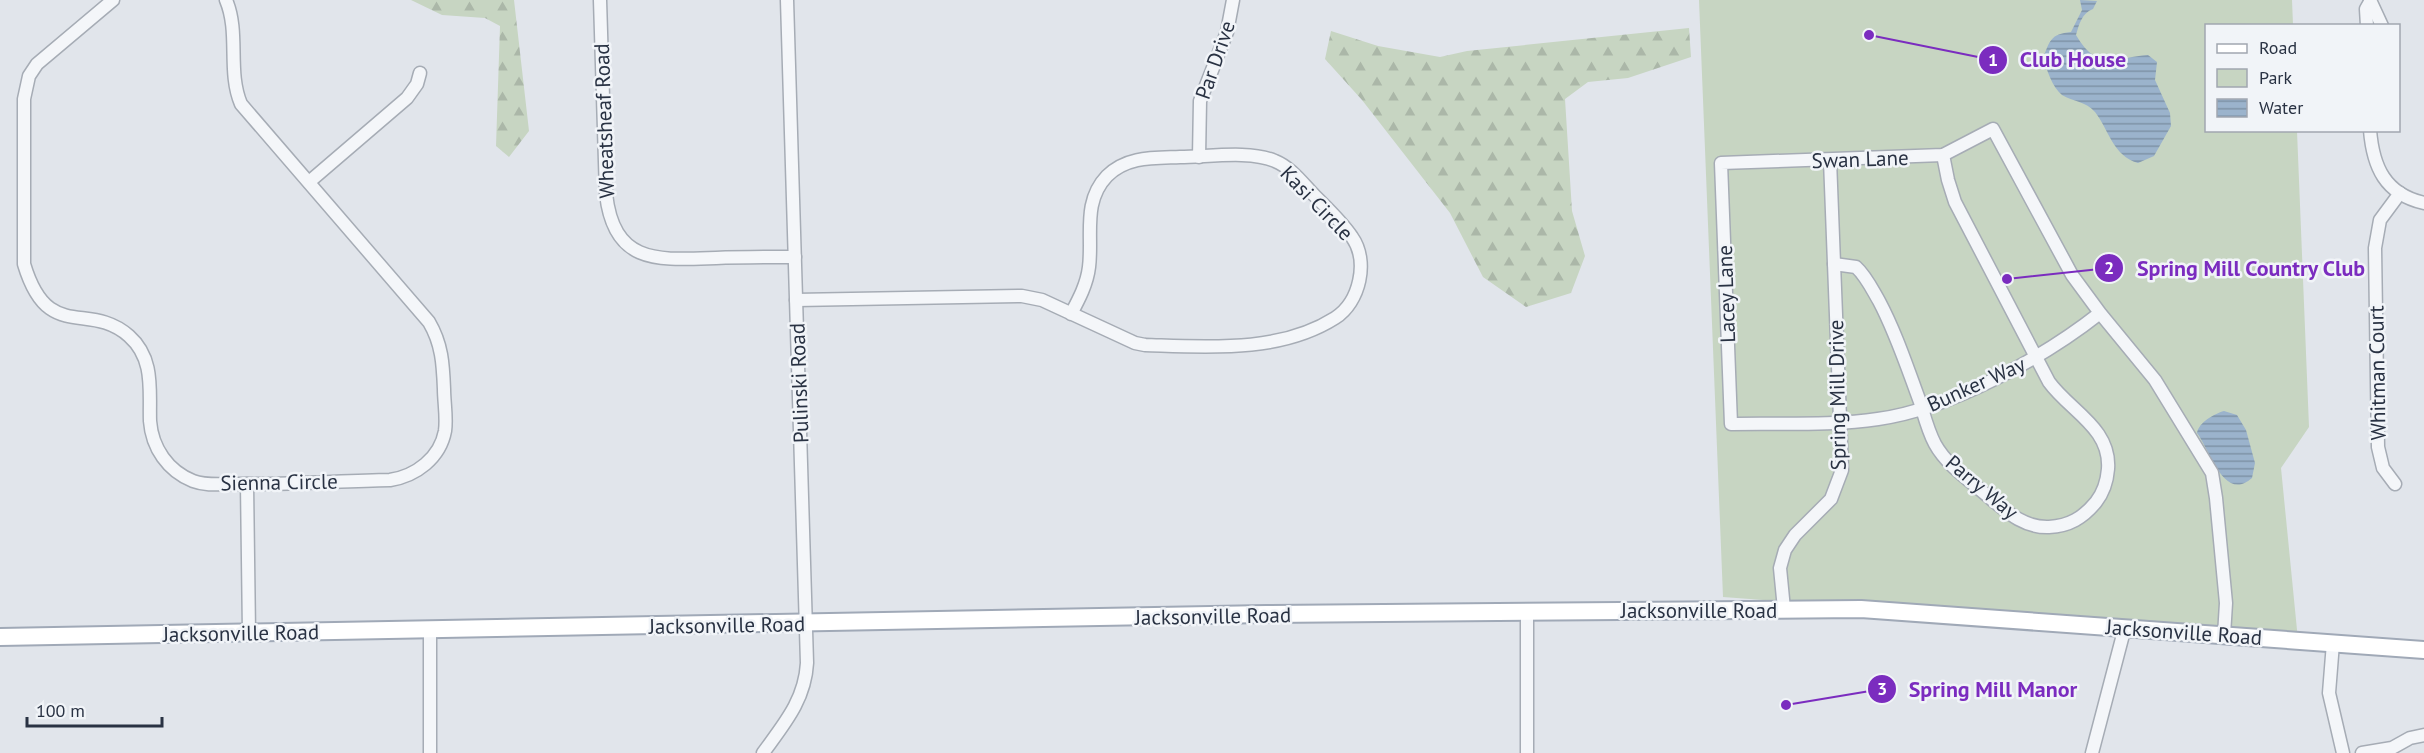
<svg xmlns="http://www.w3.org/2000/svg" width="2424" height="753" font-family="'PT Sans',sans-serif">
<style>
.green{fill:#c7d5c2}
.forest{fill:url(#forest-firs)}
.water{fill:url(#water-rules)}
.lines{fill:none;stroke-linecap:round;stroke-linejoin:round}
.minor-casing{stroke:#a6acb5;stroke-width:15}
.major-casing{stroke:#a0a9b7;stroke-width:20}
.minor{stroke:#f4f6f9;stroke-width:12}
.major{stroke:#fff;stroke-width:16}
.labels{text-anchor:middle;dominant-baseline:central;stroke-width:5;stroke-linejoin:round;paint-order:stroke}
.street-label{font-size:21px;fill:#293243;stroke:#f1f4f8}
.leader{fill:none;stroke:#7b2cbf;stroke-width:2}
.callout-dot{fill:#7b2cbf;stroke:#f1f4f8;stroke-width:2}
.mark-label{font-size:18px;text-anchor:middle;font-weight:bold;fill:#fff}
.callout-label{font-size:22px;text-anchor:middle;font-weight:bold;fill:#7b2cbf;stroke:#f1f4f8;stroke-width:5;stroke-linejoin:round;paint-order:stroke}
</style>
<defs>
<pattern id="forest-firs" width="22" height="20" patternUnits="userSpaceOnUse" patternTransform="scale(1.5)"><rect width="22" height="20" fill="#c7d5c2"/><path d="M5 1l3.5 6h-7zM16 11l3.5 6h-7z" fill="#abb7a8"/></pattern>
<pattern id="water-rules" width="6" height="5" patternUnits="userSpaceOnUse" patternTransform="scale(1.5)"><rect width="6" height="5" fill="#9bb3cc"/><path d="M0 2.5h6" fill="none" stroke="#7e92a7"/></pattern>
</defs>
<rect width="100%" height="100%" fill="#e1e5eb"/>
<!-- green -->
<path class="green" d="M1699,0h593l1,25 -87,1v104l91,1 12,296 -28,41 17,172 -575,-43z"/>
<!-- forest -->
<g class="forest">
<path d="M411,0h103l15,131 -20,26 -13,-11 4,-120 -15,-8 -43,-3z"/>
<path d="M1689,28l2,29 -63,21 -40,4 -23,17 7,112 13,45 -14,37 -45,14 -43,-30 -33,-64 -88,-113 -37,-41 6,-28 47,15 62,11 27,-6z"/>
</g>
<!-- water -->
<g class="water">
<path d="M2080,0l17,1 -4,8c-11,4 -14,15 -17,26 21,36 38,23 72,20l9,7 -2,18 15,33 1,13 -17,30 -16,7c-25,-7 -29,-33 -43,-51 -9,-11 -22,-10 -33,-17 -10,-8 -15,-25 -19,-37 7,-17 7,-24 28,-26l11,-22z"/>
<path d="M2224,411l13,4 9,15 9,33 -3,15c-28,25 -42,-28 -55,-45 2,-11 17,-19 27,-22z"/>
</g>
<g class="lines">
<defs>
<g id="minor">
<path d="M113,0l-76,64 -8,12 -5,23v165c24,80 64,36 105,72 26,23 20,55 21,85 2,27 18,50 43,60 13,5 28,3 41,3 52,1 104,-3 156,-4 26,-4 50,-22 55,-49 2,-13 -1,-29 -1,-42 -1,-25 -2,-45 -15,-67l-188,-218c-14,-33 -1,-71 -15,-104"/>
<path d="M600,0l6,194c8,71 52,66 110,64 26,-1 52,-1 79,-1"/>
<path d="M2370,0l12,26"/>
<path d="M2367,26l-1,-17 4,-7"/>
<path d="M2370,130c3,37 15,64 54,73"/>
<path d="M1199,157l1,-56 27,-69 6,-32"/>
<path d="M309,182l98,-84 10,-14 3,-11"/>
<path d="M1834,264l22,3c10,9 16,22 23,34 17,32 28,66 41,101 4,13 8,29 15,42 12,22 37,38 55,54 18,15 35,30 59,29 20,-1 34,-9 47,-25 7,-9 11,-20 12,-33 3,-41 -38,-58 -59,-87l-94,-180 -7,-22 -5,-25"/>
<path d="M796,300l226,-4 20,4 93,43 10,2c63,2 135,8 190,-27 25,-16 34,-57 17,-81 -10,-15 -24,-28 -37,-41 -12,-12 -23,-28 -40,-35 -25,-11 -68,-4 -95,-4 -26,1 -53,-1 -73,19 -25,26 -14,60 -18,91 -2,17 -10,32 -18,47"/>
<path d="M2100,313c-57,45 -150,96 -222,106 -45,7 -100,4 -147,5l-10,-261 222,-8 50,-26 79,146 28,38 55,67 57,93 4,25 10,105 -2,32"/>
<path d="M247,484l2,149"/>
<path d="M2395,484l-12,-16 -5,-21 -3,-199 5,-28 20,-27"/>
<path d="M1784,609l-4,-41 5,-18 10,-15 36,-36 11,-29 -12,-310"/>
<path d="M430,630v123"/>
<path d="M2333,643l-4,50 14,60"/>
<path d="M763,753c21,-29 42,-53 44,-90l-20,-663"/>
<path d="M1527,753v-141"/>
<path d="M2092,753l33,-126"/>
<path d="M2362,753l30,-5 18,-10 14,-3"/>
</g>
<path id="major" d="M0,637l1266,-23 595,-5 563,41"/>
</defs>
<!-- minor casing -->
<use href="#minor" class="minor-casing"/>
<!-- major casing -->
<use href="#major" class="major-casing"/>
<!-- minor -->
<use href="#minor" class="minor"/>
<!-- major -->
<use href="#major" class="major"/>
</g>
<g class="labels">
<!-- street labels -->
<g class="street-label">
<text transform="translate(1215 60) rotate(-71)">Par Drive</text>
<text transform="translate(604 121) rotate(-92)">Wheatsheaf Road</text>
<text transform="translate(1860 159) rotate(-2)">Swan Lane</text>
<text transform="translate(1317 203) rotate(46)">Kasi Circle</text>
<text transform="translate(1726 294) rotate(-92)">Lacey Lane</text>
<text transform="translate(2377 373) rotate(-91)">Whitman Court</text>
<text transform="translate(799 383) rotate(-92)">Pulinski Road</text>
<text transform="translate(1976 384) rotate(-24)">Bunker Way</text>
<text transform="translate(1837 395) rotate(-91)">Spring Mill Drive</text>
<text transform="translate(279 482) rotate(-1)">Sienna Circle</text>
<text transform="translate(1982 487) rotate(40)">Parry Way</text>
<text x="1699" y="610">Jacksonville Road</text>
<text transform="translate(1213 616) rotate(-1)">Jacksonville Road</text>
<text transform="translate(727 625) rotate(-1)">Jacksonville Road</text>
<text transform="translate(2184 632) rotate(4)">Jacksonville Road</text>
<text transform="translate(241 633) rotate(-1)">Jacksonville Road</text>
</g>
</g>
<!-- callouts -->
<path class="leader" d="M1869 35L1993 60M2007 279L2109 268M1786 705L1882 689"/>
<g class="callout-dot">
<circle cx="1869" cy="35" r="6"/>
<circle cx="2007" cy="279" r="6"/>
<circle cx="1786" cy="705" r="6"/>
<circle cx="1993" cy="60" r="15"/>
<circle cx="2109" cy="268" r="15"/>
<circle cx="1882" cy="689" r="15"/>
</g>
<g class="mark-label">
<text x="1993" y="66">1</text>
<text x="2109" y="274">2</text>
<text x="1882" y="695">3</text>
</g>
<g class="callout-label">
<text x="2073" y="67">Club House</text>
<text x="2251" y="276">Spring Mill Country Club</text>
<text x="1993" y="697">Spring Mill Manor</text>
</g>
<!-- legend -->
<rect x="2205" y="24" width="195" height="108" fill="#f1f4f8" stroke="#a1a6b0" stroke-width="1.5"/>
<rect x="2217" y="44" width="30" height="9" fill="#ffffff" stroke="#a1a6b0" stroke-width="1.5"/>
<text x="2259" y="54" font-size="18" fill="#293243">Road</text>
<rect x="2217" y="69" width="30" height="18" fill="#c7d5c2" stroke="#a1a6b0" stroke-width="1.5"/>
<text x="2259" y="84" font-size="18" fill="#293243">Park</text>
<rect x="2217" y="99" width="30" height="18" fill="url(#water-rules)" stroke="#a1a6b0" stroke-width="1.5"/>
<text x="2259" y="114" font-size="18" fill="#293243">Water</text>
<!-- scale -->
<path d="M27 717v9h135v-9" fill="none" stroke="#293243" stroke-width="3"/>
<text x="36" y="717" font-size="18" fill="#293243" stroke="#f1f4f8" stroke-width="4.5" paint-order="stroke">100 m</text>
</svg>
